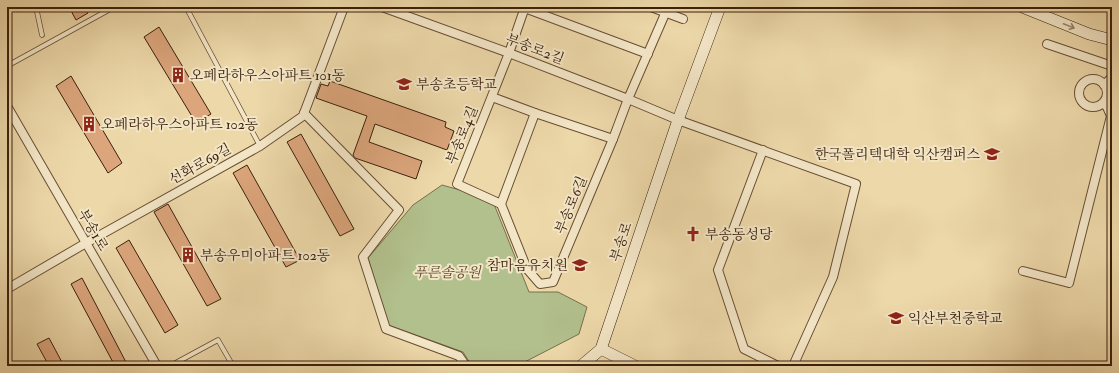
<svg xmlns="http://www.w3.org/2000/svg" width="1119" height="373" font-family="'IM FELL Double Pica','Noto Serif KR',serif">
<style>
.green{fill:#b2c08d;stroke:#76704c}
.building{fill:#dca57c;stroke:#3b200c}
.lines{fill:none;stroke-linecap:round;stroke-linejoin:round}
.lane-casing{stroke:#684e33;stroke-width:5.5}
.street-casing{stroke:#684e33;stroke-width:10}
.secondary-casing{stroke:#3b200c;stroke-width:12}
.lane{stroke:#f3e6c7;stroke-width:4}
.street{stroke:#f3e6c7;stroke-width:8}
.secondary{stroke:#f3e6c7;stroke-width:11}
.oneway{stroke:#97836a}
.labels{text-anchor:middle;dominant-baseline:central;stroke-width:4;stroke-linejoin:round;paint-order:stroke}
.street-label{font-size:14px;fill:#3b200c;stroke:#f3e6c7}
.poi-label{font-size:14px;fill:#3b200c;stroke:#f3e6c7;text-anchor:start}
.park-label{font-size:14px;font-style:italic;fill:#59482c;stroke:#f3e6c7}
</style>
<rect width="100%" height="100%" fill="#edd8a9"/>
<filter id="stains"><feTurbulence type="fractalNoise" baseFrequency=".005" numOctaves="4"/><feColorMatrix values="0 0 0 0 .2 0 0 0 0 .09 0 0 0 0 .02 0 0 0 .5 -.17"/></filter>
<radialGradient id="worn" r=".72"><stop offset=".6" stop-color="#630" stop-opacity="0"/><stop offset="1" stop-color="#630" stop-opacity=".3"/></radialGradient>
<!-- green -->
<path class="green" d="M442,185l50,14 37,93h29l29,15 -8,27 -62,32h-45l-9,-14 -75,-27 -20,-67 45,-53z"/>
<!-- building -->
<g class="building">
<path d="M69,7h16l3,6 -12,7z"/>
<path d="M159,27l52,87 -15,9 -52,-86z"/>
<path d="M71,76l51,87 -14,10 -52,-87z"/>
<path d="M330,81l116,41 -1,5 9,4 -7,19 -72,-26 -6,18 53,19 -6,18 -61,-21 -2,-3 14,-39 -51,-18 5,-14 7,2z"/>
<path d="M301,134l53,95 -14,7 -53,-94z"/>
<path d="M247,165l53,95 -14,7 -53,-94z"/>
<path d="M168,204l53,95 -14,7 -53,-94z"/>
<path d="M129,240l49,85 -13,8 -49,-85z"/>
<path d="M82,278l46,88h-13l-44,-82z"/>
<path d="M49,338l15,28h-15l-12,-22z"/>
</g>
<g class="lines">
<defs>
<g id="lane">
<path d="M36,7l6,28"/>
<path d="M186,7l74,139"/>
<path d="M7,66l107,-59"/>
<path d="M170,366l48,-26 15,26"/>
</g>
<g id="street">
<path d="M382,7l127,46 119,46 50,21 178,64 -23,93 -40,89"/>
<path d="M522,7l126,47"/>
<path d="M651,7l32,12"/>
<path d="M1047,44l65,22"/>
<circle cx="1093" cy="93" r="14"/>
<path d="M1104,85l8,-8"/>
<path d="M492,97l43,16 78,26"/>
<path d="M7,106l150,260"/>
<path d="M304,113l95,97 -36,47 23,72 73,27 7,10"/>
<path d="M535,113l-34,91 26,65 13,15 13,-2 60,-143 15,-40 40,-92"/>
<path d="M763,150l-45,120 26,79 34,17"/>
<path d="M501,204l-44,-20 52,-131 16,-46"/>
<path d="M1023,271l46,12 42,-167 -4,-9 -4,-4"/>
<path d="M7,289l79,-46 174,-97 43,-30 41,-109"/>
</g>
<g id="secondary">
<path d="M1022,7l67,27 23,6"/>
<path d="M601,349l34,17"/>
<path d="M581,366l20,-17 77,-229 42,-113"/>
</g>
</defs>
<!-- lane casing -->
<use href="#lane" class="lane-casing"/>
<!-- street casing -->
<use href="#street" class="street-casing"/>
<!-- secondary casing -->
<use href="#secondary" class="secondary-casing"/>
<!-- lane -->
<use href="#lane" class="lane"/>
<!-- street -->
<use href="#street" class="street"/>
<!-- secondary -->
<use href="#secondary" class="secondary"/>
</g>
<!-- one-way arrows -->
<defs><path id="oneway-shaft" d="M-6 0H5M1.5-3L5.5 0L1.5 3" fill="none" stroke-width="1.6" stroke-linecap="round" stroke-linejoin="round"/></defs>
<use class="oneway" href="#oneway-shaft" transform="translate(1069 26) rotate(22)"/>
<!-- icons -->
<defs>
<symbol id="building-bare" viewBox="-9 -9 18 18"><path d="M-4-6H4V6H1V3H-1V6H-4ZM-2.5-4.3h1.7v1.8h-1.7ZM.8-4.3h1.7v1.8H.8ZM-2.5-1h1.7V.8h-1.7ZM.8-1h1.7V.8H.8Z" fill="#8f2418" stroke="#f3e6c7" stroke-width="2.5" paint-order="stroke"/></symbol>
<symbol id="school-bare" viewBox="-9 -9 18 18"><path d="M0-5L7-2L0 1L-7-2ZM-4 1L0 2.5L4 1V4Q0 6-4 4Z" fill="#8f2418" stroke="#f3e6c7" stroke-width="2.5" paint-order="stroke"/></symbol>
<symbol id="university-bare" viewBox="-9 -9 18 18"><path d="M0-5L7-2L0 1L-7-2ZM-4 1L0 2.5L4 1V4Q0 6-4 4Z" fill="#8f2418" stroke="#f3e6c7" stroke-width="2.5" paint-order="stroke"/></symbol>
<symbol id="church-bare" viewBox="-9 -9 18 18"><path d="M-1.2-6h2.4v3.5h3.3v2.4h-3.3V6h-2.4V-.1h-3.3v-2.4h3.3Z" fill="#8f2418" stroke="#f3e6c7" stroke-width="2.5" paint-order="stroke"/></symbol>
</defs>
<g fill-rule="evenodd">
<use href="#building-bare" x="167" y="64" width="22" height="22"/>
<use href="#school-bare" x="393" y="73" width="22" height="22"/>
<use href="#building-bare" x="78" y="113" width="22" height="22"/>
<use href="#university-bare" x="981" y="143" width="22" height="22"/>
<use href="#church-bare" x="682" y="223" width="22" height="22"/>
<use href="#building-bare" x="177" y="244" width="22" height="22"/>
<use href="#school-bare" x="569" y="254" width="22" height="22"/>
<use href="#school-bare" x="885" y="307" width="22" height="22"/>
</g>
<g class="labels">
<!-- street labels -->
<g class="street-label">
<text transform="translate(535 49) rotate(21)">부송로2길</text>
<text transform="translate(462 135) rotate(-68)">부송로4길</text>
<text transform="translate(200 164) rotate(-29)">선화로69길</text>
<text transform="translate(571 205) rotate(-67)">부송로6길</text>
<text transform="translate(93 230) rotate(60)">부송1로</text>
<text transform="translate(621 242) rotate(-71)">부송로</text>
</g>
<!-- poi labels -->
<g class="poi-label">
<text x="190" y="75">오페라하우스아파트 101동</text>
<text x="416" y="84">부송초등학교</text>
<text x="101" y="124">오페라하우스아파트 102동</text>
<text x="980" y="154" text-anchor="end">한국폴리텍대학 익산캠퍼스</text>
<text x="705" y="234">부송동성당</text>
<text x="200" y="255">부송우미아파트 102동</text>
<text x="568" y="265" text-anchor="end">참마음유치원</text>
<text x="908" y="318">익산부천중학교</text>
</g>
<!-- park labels -->
<g class="park-label">
<text x="447" y="272">푸른솔공원</text>
</g>
</g>
<!-- margin -->
<rect width="1119" height="373" fill="none" stroke="#edd8a9" stroke-width="24"/>
<rect x="8" y="8" width="1103" height="357" fill="none" stroke="#3b200c" stroke-width="2"/>
<rect x="12" y="12" width="1095" height="349" fill="none" stroke="#3b200c"/>
<rect width="100%" height="100%" filter="url(#stains)"/>
<rect width="100%" height="100%" fill="url(#worn)"/>
</svg>
